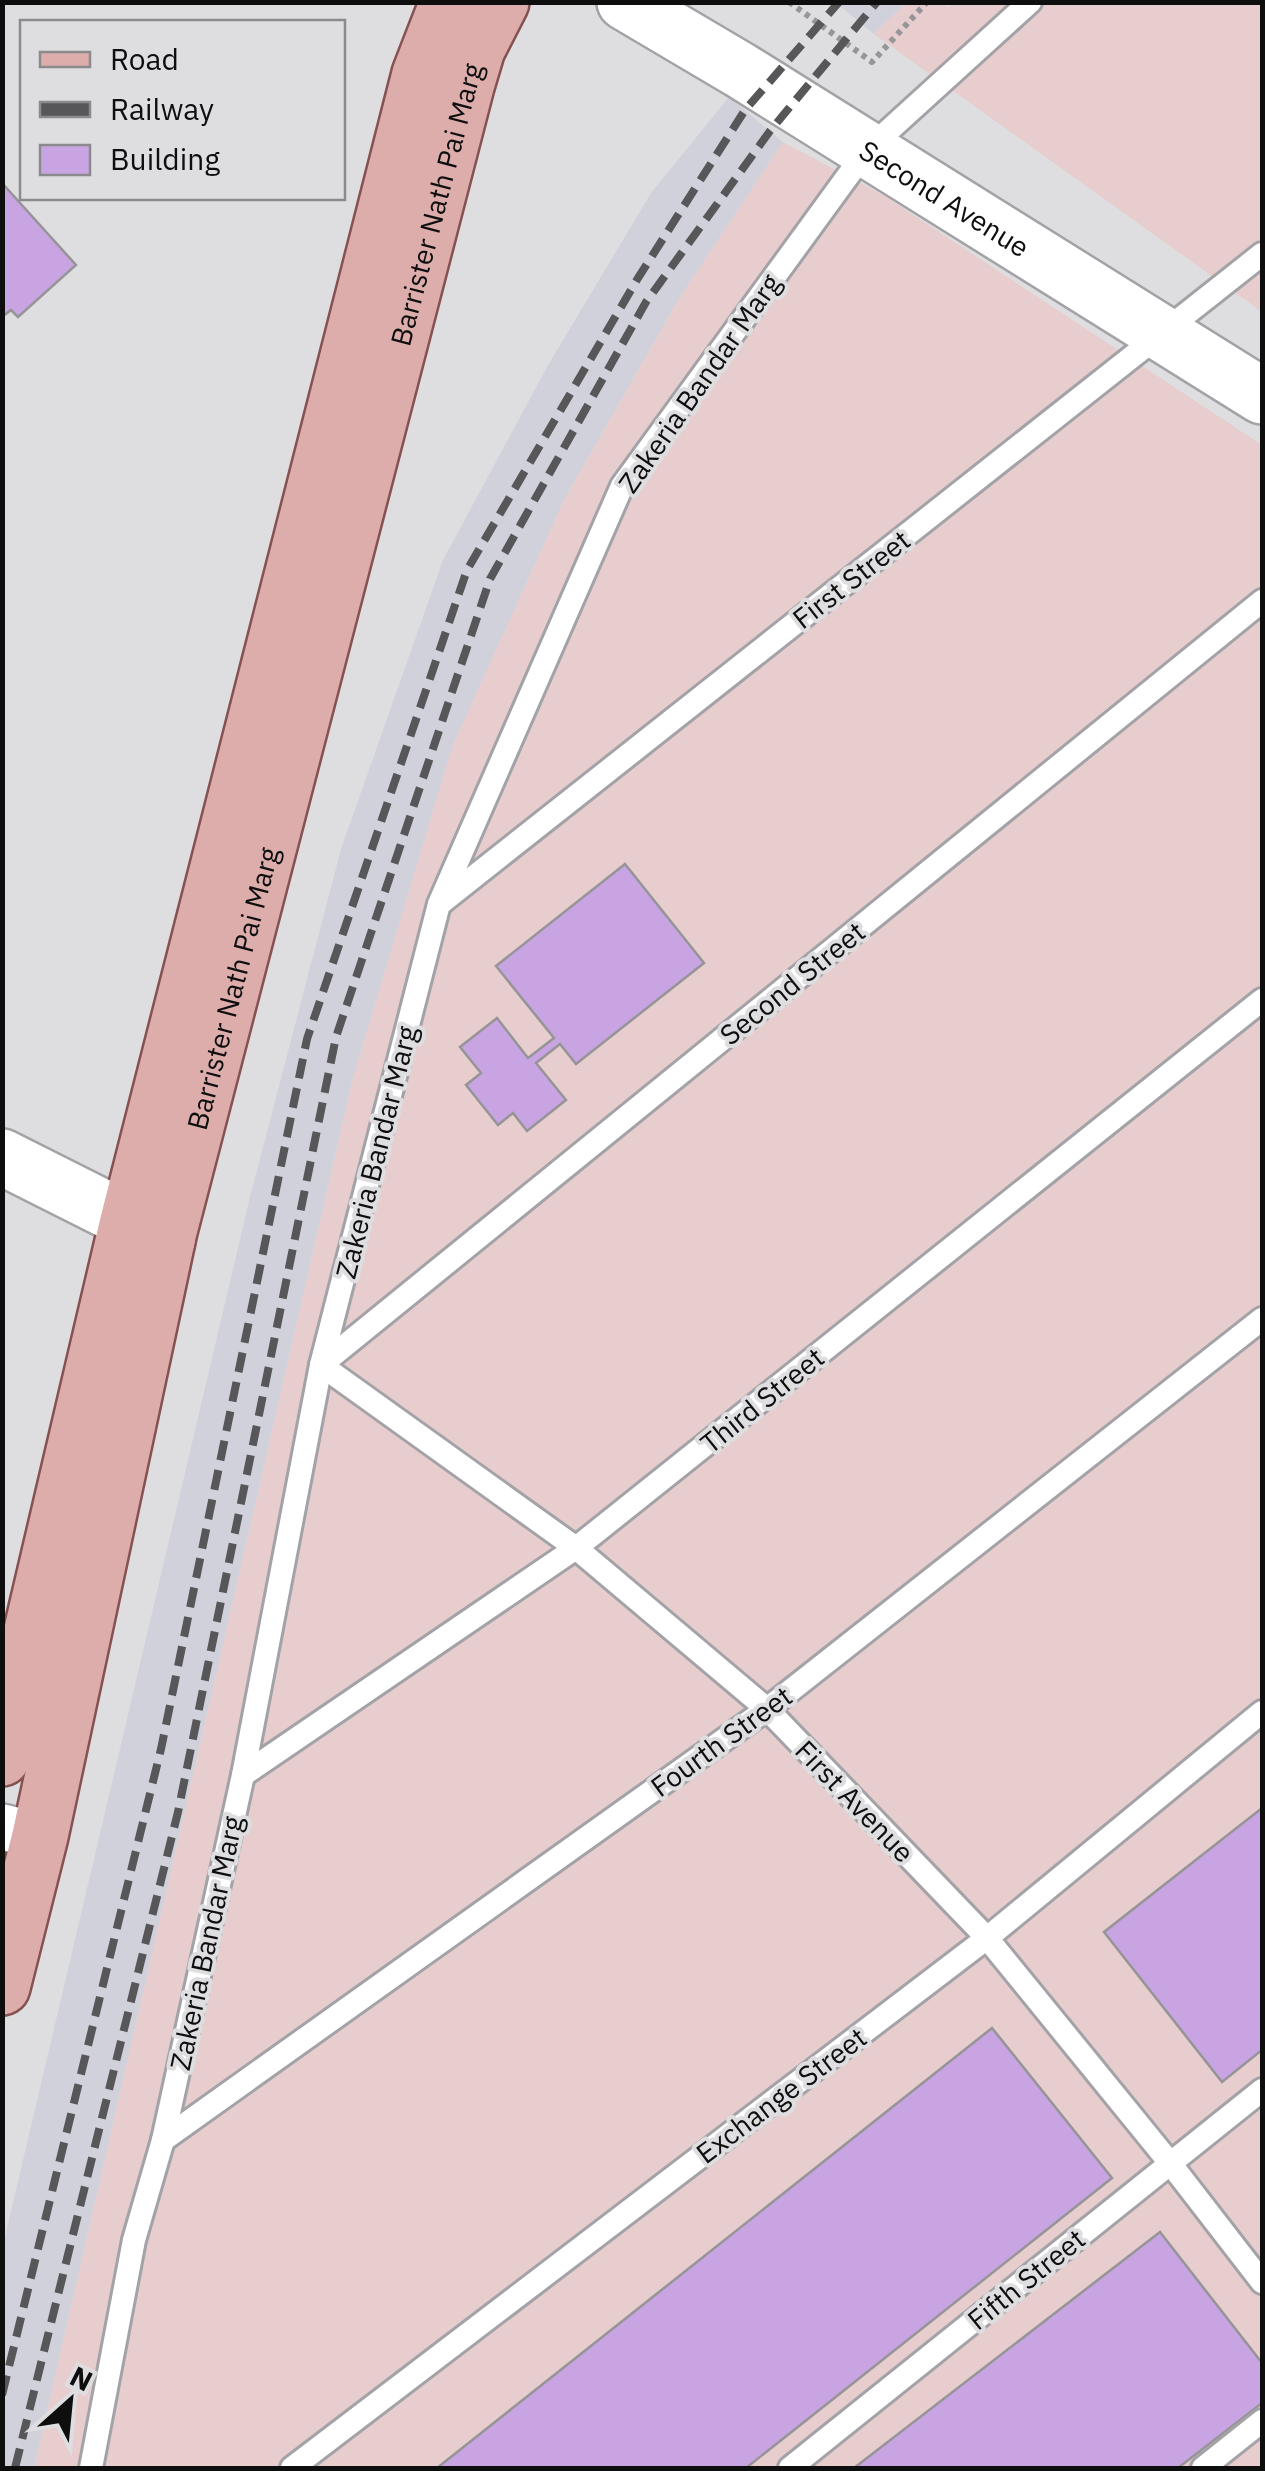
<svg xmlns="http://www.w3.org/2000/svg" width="1265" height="2471" font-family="'IBM Plex Sans',sans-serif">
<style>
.built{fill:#d1d1db}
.industrial{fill:#e7cdcd}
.building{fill:#c8a5e2;stroke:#969497;stroke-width:2.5}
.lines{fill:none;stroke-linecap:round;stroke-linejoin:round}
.service-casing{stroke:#a3a3a7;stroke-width:28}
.minor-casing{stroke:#a3a3a7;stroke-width:50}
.tertiary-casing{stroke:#a3a3a7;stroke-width:60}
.primary-casing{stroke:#865251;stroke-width:60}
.path{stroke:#969699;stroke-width:6;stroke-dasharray:5 5;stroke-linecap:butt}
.service{stroke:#fff;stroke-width:22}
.minor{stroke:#fff;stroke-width:45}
.tertiary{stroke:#fff;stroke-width:55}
.primary{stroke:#ddadac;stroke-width:55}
.rail{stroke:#575759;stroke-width:8;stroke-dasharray:20 10;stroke-linecap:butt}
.labels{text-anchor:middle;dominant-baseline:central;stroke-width:8;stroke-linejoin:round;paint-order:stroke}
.street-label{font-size:28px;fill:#0e0e0f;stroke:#dedee1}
</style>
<rect width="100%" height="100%" fill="#dedee1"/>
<!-- built -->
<g class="built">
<path d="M836,3h70l-32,31z"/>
<path d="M729,97l54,45 -103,155 -116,203 -112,248 -99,330 -319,1390h-31v-223l247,-1048 91,-348 102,-289 104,-193 104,-174z"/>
</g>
<!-- industrial -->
<g class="industrial">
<path d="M953,2l309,1v309l-388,-278 32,-31h36l5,4z"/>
<path d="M783,142l100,53 379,250v2023h-1228l319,-1390 99,-331 112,-247 116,-203z"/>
</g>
<!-- building -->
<g class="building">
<path d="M2,183l74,82 -58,52 -7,-7 -9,7z"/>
<path d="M625,864l79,99 -128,101 -16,-20 -24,19 30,37 -39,31 -14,-18 -15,12 -32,-40 15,-12 -21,-26 37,-29 31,40 26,-20 -58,-72z"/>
<path d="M1262,1808v242l-40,32 -118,-150z"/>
<path d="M992,2028l120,150 -366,290h-309z"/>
<path d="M1160,2232l102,131v40l-84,65h-324z"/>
</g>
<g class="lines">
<defs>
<g id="service">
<path d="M1262,601l-941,764 255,183 191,161 220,229 183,225 92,119"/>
<path d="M442,902l820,-648"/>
<path d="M243,1775l333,-227 686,-548"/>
<path d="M163,2140l604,-431 495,-390"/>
<path d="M91,2468l43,-228 29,-100 80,-365 78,-410 118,-461 183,-418 244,-335 164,-149"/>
<path d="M292,2468l695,-530 275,-226"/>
<path d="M790,2468l472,-378"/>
<path d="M1203,2468l59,-47"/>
</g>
<path id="minor" d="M2,1827l38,9"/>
<g id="tertiary">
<path id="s1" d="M625,2l115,68 522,326"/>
<path d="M2,1157l165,83"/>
</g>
<g id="primary">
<path d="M2,1758l126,-537 292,-1147 28,-72"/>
<path id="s2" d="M2,1987l38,-151 129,-605 297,-1145 11,-37 24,-47"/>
</g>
</defs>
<!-- service casing -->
<use href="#service" class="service-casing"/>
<!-- minor casing -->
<use href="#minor" class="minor-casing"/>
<!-- tertiary casing -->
<use href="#tertiary" class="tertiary-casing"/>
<!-- primary casing -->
<use href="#primary" class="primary-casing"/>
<!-- path -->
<path class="path" d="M789,2l83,60 55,-60"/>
<!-- service -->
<use href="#service" class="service"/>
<!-- minor -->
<use href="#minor" class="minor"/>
<!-- tertiary -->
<use href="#tertiary" class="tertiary"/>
<!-- primary -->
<use href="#primary" class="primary"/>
<!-- rail -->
<g class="rail">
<path d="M2,2395l159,-646 146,-710 160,-469 171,-292 107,-168 94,-108"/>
<path d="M15,2468l163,-656 158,-775 154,-458 156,-277 124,-171 107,-129"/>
</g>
</g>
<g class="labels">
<!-- street labels -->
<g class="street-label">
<text stroke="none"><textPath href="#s1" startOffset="375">Second Avenue</textPath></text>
<text stroke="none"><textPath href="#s2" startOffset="1835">Barrister Nath Pai Marg</textPath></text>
<text transform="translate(699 383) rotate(-55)">Zakeria Bandar Marg</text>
<text transform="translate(851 579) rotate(-38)">First Street</text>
<text transform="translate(792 983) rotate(-39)">Second Street</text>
<text stroke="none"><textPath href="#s2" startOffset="1025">Barrister Nath Pai Marg</textPath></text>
<text transform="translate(376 1152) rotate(-76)">Zakeria Bandar Marg</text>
<text transform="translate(762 1400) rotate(-39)">Third Street</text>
<text transform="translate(721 1741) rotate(-36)">Fourth Street</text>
<text transform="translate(855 1801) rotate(46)">First Avenue</text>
<text transform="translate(206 1943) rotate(-78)">Zakeria Bandar Marg</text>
<text transform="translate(781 2095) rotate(-37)">Exchange Street</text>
<text transform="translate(1026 2279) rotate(-39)">Fifth Street</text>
</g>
</g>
<!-- border -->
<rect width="1265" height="2471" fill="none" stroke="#0e0e0f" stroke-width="10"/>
<!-- legend -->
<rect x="20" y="20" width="325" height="180" fill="#dedee1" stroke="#8b8b8d" stroke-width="2.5"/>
<rect x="40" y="52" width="50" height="15" fill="#ddadac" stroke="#8b8b8d" stroke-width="2.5"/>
<text x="110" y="70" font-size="30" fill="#0e0e0f">Road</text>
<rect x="40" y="102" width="50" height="15" fill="#575759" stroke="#8b8b8d" stroke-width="2.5"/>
<text x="110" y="120" font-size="30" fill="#0e0e0f">Railway</text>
<rect x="40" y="145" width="50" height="30" fill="#c8a5e2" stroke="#8b8b8d" stroke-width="2.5"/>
<text x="110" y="170" font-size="30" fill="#0e0e0f">Building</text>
<!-- north arrow -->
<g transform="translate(70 2401) rotate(27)" stroke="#dedee1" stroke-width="8" paint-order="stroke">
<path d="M0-8L18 38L0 25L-18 38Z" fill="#0e0e0f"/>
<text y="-15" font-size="28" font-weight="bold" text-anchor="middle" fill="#0e0e0f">N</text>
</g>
</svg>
